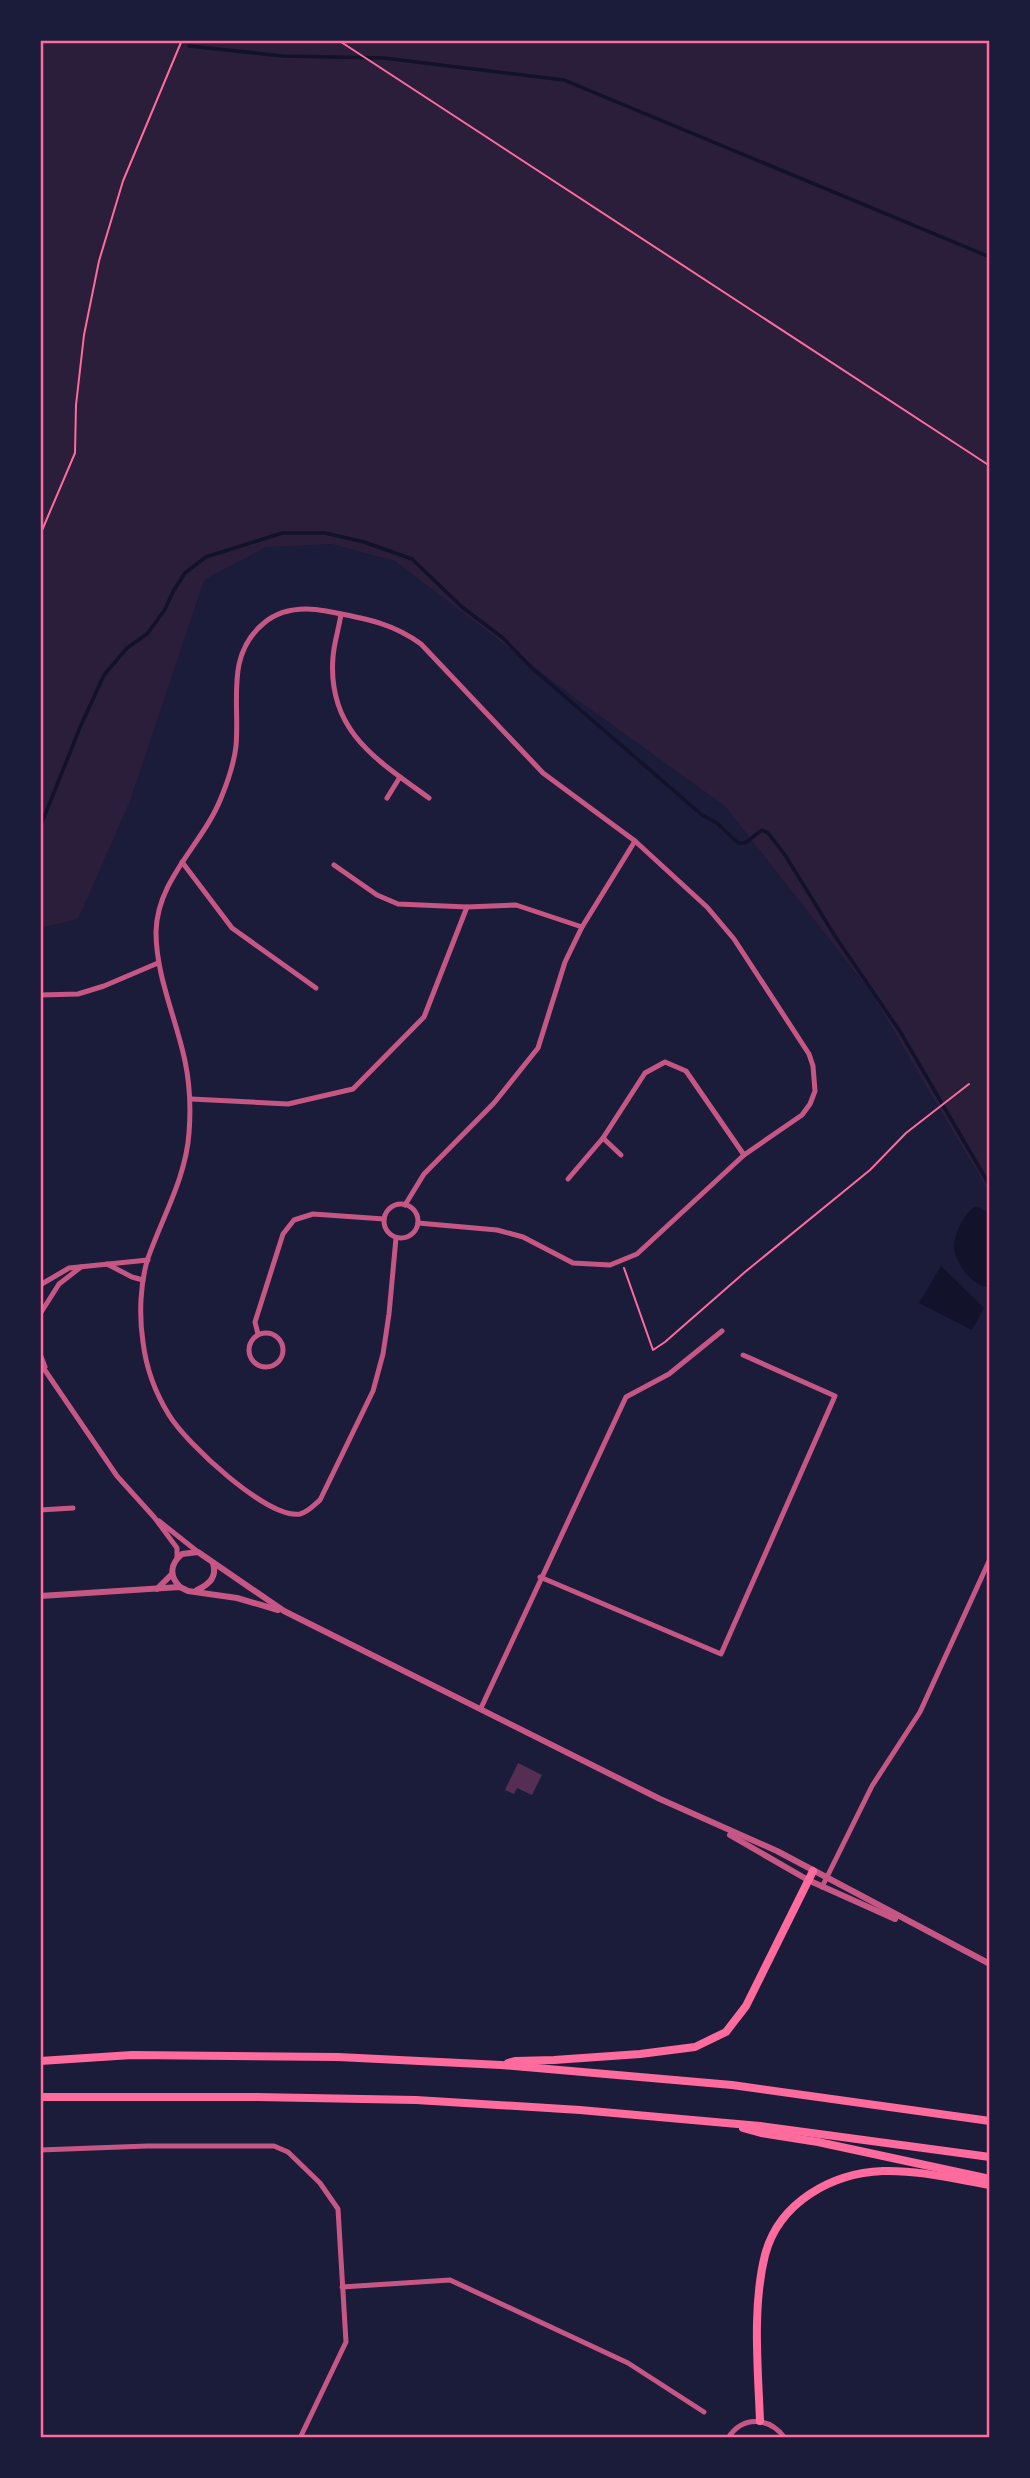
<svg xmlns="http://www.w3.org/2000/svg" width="1030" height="2478" font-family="Mulish,sans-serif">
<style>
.green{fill:#2a1e3b}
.water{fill:#12122b}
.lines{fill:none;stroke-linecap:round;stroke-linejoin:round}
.stream{stroke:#12122b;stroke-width:3.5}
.building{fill:#542f53}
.path{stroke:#ff6b9d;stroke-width:2}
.minor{stroke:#c65784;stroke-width:5}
.tertiary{stroke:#c65784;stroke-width:6}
.trunk{stroke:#ff6b9d;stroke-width:8}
.neatline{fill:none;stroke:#ff6b9d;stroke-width:2.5}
</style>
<rect width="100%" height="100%" fill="#1b1b3a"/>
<!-- green -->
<path class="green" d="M40,40h950v1154l-119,-202 -146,-186 -150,-108 -180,-137 -63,-17 -66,3 -62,33 -74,221 -52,118 -38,9z"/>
<!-- water -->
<g class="water">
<path d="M975,1207l6,1 9,7v72c-18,1 -37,-27 -36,-42 1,-12 11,-33 21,-38z"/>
<path d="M941,1266l43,42 -12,22 -53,-27z"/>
</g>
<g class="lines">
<!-- stream -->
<g class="stream">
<path d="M189,46l94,10 101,2 180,22 426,177"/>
<path d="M40,827l41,-102 23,-50 23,-27 20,-14 17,-23 10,-21 11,-17 21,-16 76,-24h43l39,9 48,17 50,48 41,31 29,30 170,147 15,8 21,20h7l17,-13 6,3 17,22 50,81 66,97 89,153"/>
</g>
</g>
<!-- building -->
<path class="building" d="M518,1763l24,12 -10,20 -15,-7 -3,6 -9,-4z"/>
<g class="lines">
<!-- path -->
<g class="path">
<path d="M338,40l652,426"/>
<path d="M40,535l35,-82 1,-48 8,-70 15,-74 24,-80 59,-141"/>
<path d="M624,1268l29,82 12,-8 80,-70 125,-102 36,-37 63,-49"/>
</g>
<!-- minor -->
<g class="minor">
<path d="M341,614c-2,14 -7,29 -8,43 -6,74 44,103 96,141"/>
<path d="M387,798l13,-21"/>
<path d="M182,862l50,66 84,60"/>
<path d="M334,865l43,30 21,9 69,3 49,-2 66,22"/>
<path d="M40,995l38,-1 26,-8 54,-23"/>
<path d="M191,1099l97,5 65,-15 71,-72 43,-110"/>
<path d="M603,1138l18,17"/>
<path d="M568,1179l35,-41 42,-65 20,-11 21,9 58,84"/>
<circle cx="401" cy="1221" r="17"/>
<path d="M405,1205l19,-31 70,-71 44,-55 27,-86 17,-35 53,-86"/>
<path d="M396,1238l-7,76 -6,40 -10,37 -53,109c-6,5 -12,12 -20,14 -33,5 -114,-71 -131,-99 -13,-21 -23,-48 -26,-73 -4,-26 -3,-59 5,-84 15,-42 38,-81 41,-125 2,-25 1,-48 -4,-72 -9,-43 -29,-85 -29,-129 1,-53 47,-88 65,-134 7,-17 13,-34 15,-52 4,-45 -11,-91 28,-123 18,-15 40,-16 62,-12 36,7 65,11 95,33l122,129 92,68 72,66 27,32 75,115 4,12 2,25 -5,13 -8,11 -58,40 -107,99 -27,11 -37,-2 -50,-26 -26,-7 -79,-7"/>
<path d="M107,1264l25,13 11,3"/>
<path d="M40,1285l29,-17 79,-8"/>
<path d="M40,1314l19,-30 22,-17"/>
<circle cx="266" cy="1350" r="17"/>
<path d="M258,1334l-3,-12 28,-88 11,-14 19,-6 71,5"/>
<path d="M40,1354l5,13"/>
<path d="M40,1363l77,113 37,41 23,31v10"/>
<path d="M40,1510l33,-2"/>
<path d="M159,1521l39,31"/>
<path d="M540,1577l181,77 114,-258 -92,-41"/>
<path d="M481,1708l145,-311 43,-23 53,-43"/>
<path d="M822,1887l50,-101 48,-74 70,-153"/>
<path d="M40,2150l107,-4h127l14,6 32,31 18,26 8,133 -46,96"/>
<path d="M342,2287l108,-7 178,83 76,49"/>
<path d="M728,2438c15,-23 41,-21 57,0"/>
</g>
<!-- tertiary -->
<g class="tertiary">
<path d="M180,1587c-11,-11 -10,-23 2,-33l16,-2 86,59 376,188 117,52 213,113"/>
<path d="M157,1589l15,-15"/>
<path d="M197,1590c13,-6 20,-13 16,-27"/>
<path d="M40,1596l140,-9 8,4 49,7 41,12"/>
<path d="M730,1835l78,45 87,39"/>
</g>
<!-- trunk -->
<g class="trunk">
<path d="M40,2061l92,-6 206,2 163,8 231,20 258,36"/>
<path d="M508,2063l7,-2 39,-1 86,-6 55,-7 31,-15 20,-26 67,-135"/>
<path d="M40,2097h217l159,3 164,10 180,16 230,31"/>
<path d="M743,2128l18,5 57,9 172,37"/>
<path d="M760,2421c-2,-53 -8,-114 5,-166 14,-53 67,-82 118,-84 36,-1 72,8 107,14"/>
</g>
</g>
<!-- border -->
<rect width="1030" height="2478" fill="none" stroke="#1b1b3a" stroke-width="84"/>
<rect x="42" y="42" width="946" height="2394" class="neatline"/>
</svg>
